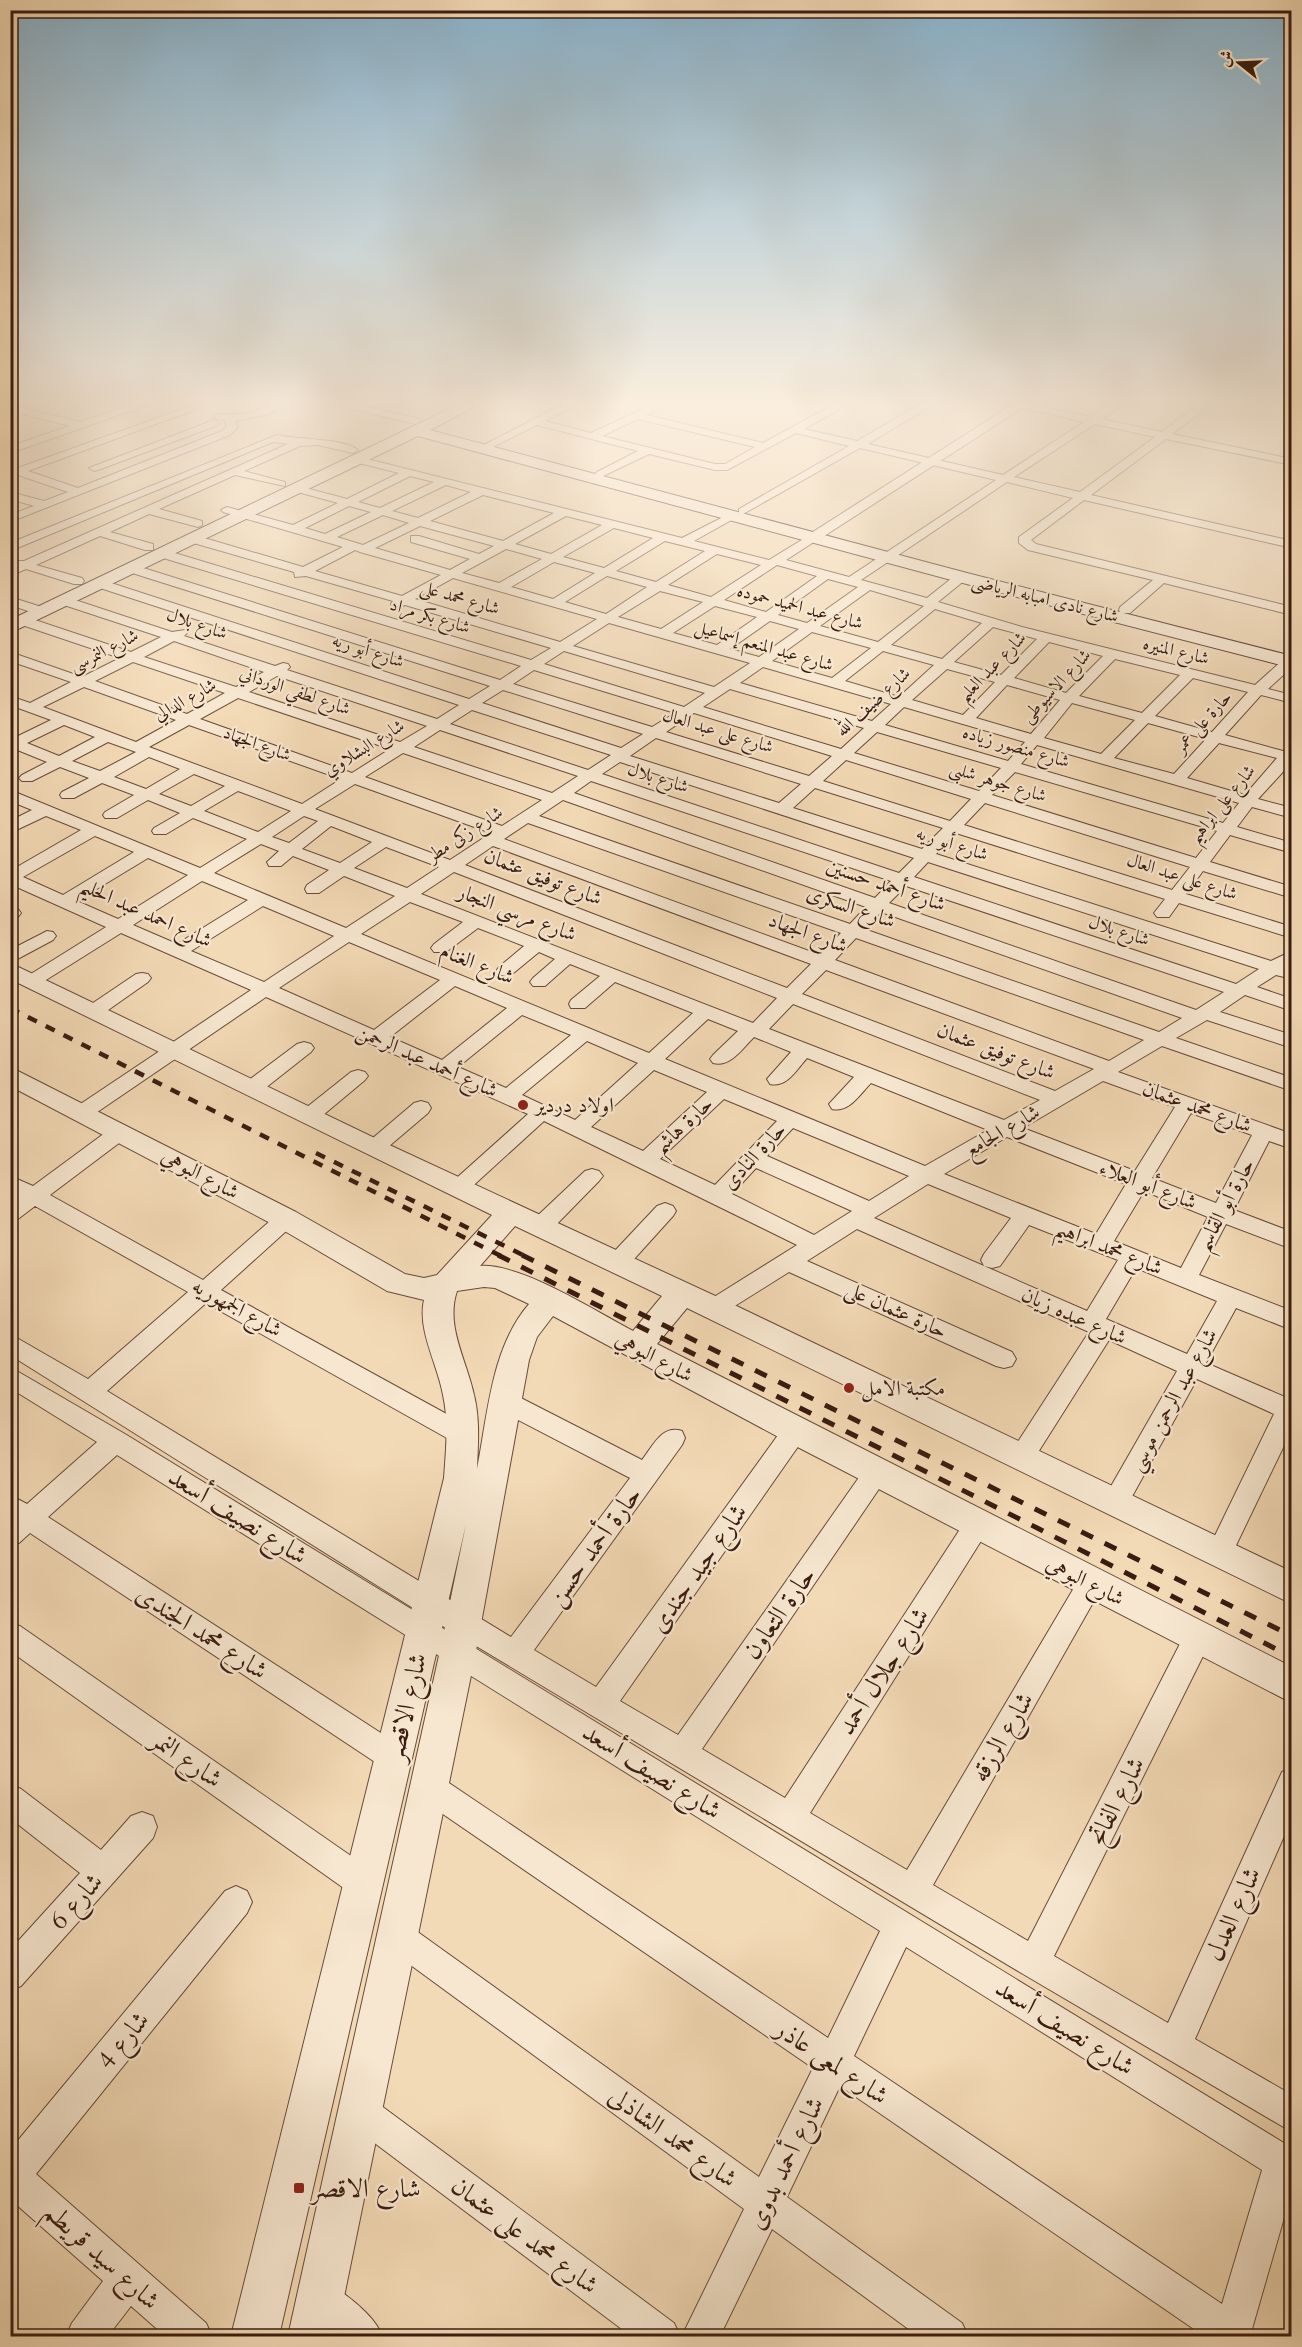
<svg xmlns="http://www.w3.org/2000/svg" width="1302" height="2347" font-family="Cardo,Amiri,serif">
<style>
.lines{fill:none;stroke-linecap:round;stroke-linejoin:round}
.minor-casing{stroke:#684c3a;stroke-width:2}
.tertiary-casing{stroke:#684c3a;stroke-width:2}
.secondary-casing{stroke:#391c11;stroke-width:2}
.minor{fill:#f7e7d0;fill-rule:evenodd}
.tertiary{fill:#f7e7d0;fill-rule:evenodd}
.secondary{fill:#f7e7d0;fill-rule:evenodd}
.rail-far1{stroke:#391c11;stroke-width:4.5;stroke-dasharray:10 10;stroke-linecap:butt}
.rail{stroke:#391c11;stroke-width:5;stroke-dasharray:13 13;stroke-linecap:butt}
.poi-dot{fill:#8f2418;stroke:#f7e7d0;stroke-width:2}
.labels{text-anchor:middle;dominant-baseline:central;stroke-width:4.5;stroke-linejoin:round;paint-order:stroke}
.far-street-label{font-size:18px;fill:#391c11;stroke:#f7e7d0}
.street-label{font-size:21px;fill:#391c11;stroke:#f7e7d0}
.poi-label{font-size:21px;fill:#391c11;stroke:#f7e7d0;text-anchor:start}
.near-street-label{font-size:26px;fill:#391c11;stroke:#f7e7d0}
.near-poi-label{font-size:26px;fill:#391c11;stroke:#f7e7d0;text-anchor:start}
</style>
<rect width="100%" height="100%" fill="#f3dab6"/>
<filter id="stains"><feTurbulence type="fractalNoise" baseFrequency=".00333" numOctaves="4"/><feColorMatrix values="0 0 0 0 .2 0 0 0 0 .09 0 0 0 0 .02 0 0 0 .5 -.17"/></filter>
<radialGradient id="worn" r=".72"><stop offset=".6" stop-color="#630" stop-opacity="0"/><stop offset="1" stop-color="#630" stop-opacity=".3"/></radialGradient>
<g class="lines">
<defs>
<g id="minor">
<path d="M143,401h16l-140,49 -9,-1 1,-3 59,-20 -60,-15v-6l70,17z"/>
<path d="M283,401h14l-28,13 -34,7 3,6 -8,8 -220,87v-7l24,-9 -24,-7v-7l34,9 24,-9 -50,-17 -8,2v-9h8l170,-61 9,2 -169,62 50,17 144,-57 5,-5 -3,-6 -10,-2v-4h32z"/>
<path d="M569,401h13l-37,20 46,12 69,-32h14l-27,14 116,28 66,-36 2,-2 -5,-4h13l3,3 -5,7 -33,18 53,12 69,-40h13l-71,43 135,31 81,-53 -89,-21h21l75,16 24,-16h12l-25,18 60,13 41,-31h12l-43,33 120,25v6l-126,-26 -75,56 201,46v7l-208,-48 -53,40 5,4 256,63v8l-128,-32 -34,30h-10l-1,-3 1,-3 33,-27 -125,-30 -9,-7v-6l54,-39 -66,-16 -146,98 66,18 30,-24h8l2,3 -2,3 -27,22 84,25 233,58 30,-27 7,-1v10l-24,22 24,6v8l-31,-8 -36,40 58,16 9,-5v16l-34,37 34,9v10l-40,-11 -15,20 55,16v10l-62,-18 -20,27 82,25v11l-89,-27 -17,23 106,33v11l-113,-35 -10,14h-12l-3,-4 11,-14 -209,-66 -20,21 335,107 21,-10v13l-4,3 4,1v11l-16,-4 -19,12 35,12v12l-47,-16 -25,17 72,23v13l-85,-28 -31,18 116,40v13l-130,-45 -44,26 174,62v15l-23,-8 -35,69 58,22v17l-66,-25 -27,51 93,36v19l-56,-22 -30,55 86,37v29l-64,133 -9,4 -9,-4 -4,-8 68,-140 -77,-35 -73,132 -9,3 -9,-3 -4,-8 4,-8 71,-124 -68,-31 -79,125 -9,3 -9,-3 -4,-7 4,-7 77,-119 -232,-103 -50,32 205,91 4,7 -4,7 -8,2 -8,-2 -207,-94 -67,42 -8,3 -8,-3 -3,-6 3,-6 91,-57 -253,-124 -79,72 -7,2 -7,-2 -4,-5 4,-5 77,-69 -262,-117 -176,120 -7,2 -7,-2 -3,-5 3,-5 175,-117 -130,-57 -83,52h-12l-3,-4 3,-4 80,-50 -96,-43v-13l71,-41 -35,-14 -36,17v-12l22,-11 -22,-9v-11l190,78 47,-29 -54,-21 -27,16h-12l-2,-3 2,-3 26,-15 -32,-13 -31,18h-12l-2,-3 2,-3 29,-17 -32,-12 -28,15h-12l-2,-3 2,-3 27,-14 -29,-11 -28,14h-10l-3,-3 3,-3 25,-13 -32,-13 -5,1v-12h4l37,-18 -41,-15v-9l20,7 41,-21 -61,-21v-9l72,25 38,-19 -101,-34 -2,-3 2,-3h10l102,34 30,-15 -100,-33 -1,-3 6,-4 106,35 13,-2 2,3 -3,3 91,30 8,-3 5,1 2,3 -3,3 150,49 22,-14 -362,-118 -2,-3 6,-4 4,1 364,118 21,-13 -361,-114 -2,-3 2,-3h8l363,114 21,-14 -361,-109 -2,-3 2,-3h8l363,109 20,-12 -146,-43 -8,3 -5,-1 -1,-3 2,-3 -87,-25 -11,1 -1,-5 -104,-30 -2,-3 6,-4 109,32 40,-20 -120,-35 -2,-2 6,-3 66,18 45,-22 -44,-12v-4l4,-1 49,13 52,-26 -44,-11v-4l4,-1 323,81 49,-25 6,3 -2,2 -41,23 75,19 44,-27 6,4 -2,3 -31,20 63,17 147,-97 -136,-32 -117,66 -4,-1v-4l110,-63 -53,-13 -69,37h-12l-66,-16 -48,23 -6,-3 2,-2 41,-21 -101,-26 -52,26h-8l-1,-2zM638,419l117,28 -30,17h-10l-113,-28zM1095,424l60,13 -75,55 -66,-15zM410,476l24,6 -54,26 -22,-6zM446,485l25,7 -53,26 -26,-7zM483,495l71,18 -51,28 -73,-20zM349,506l22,6 -46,22 -20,-6zM383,515l26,8 -46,22 -26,-8zM566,516l36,9 -51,29 -36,-10zM420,526l74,20 -15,8 -60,-18h-8v6l59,17 -20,11 -75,-22zM614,528l39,10 -49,30 -41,-11zM665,541l40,10 -49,31 -40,-11zM506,549l36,10 -43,24 -37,-10zM355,550l5,2 81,23 -39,21 -87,-25zM717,554l44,11 -50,32 -43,-12zM554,562l41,11 -42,26 -42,-12zM777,565l40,11 -51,36 -42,-12zM607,576l40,11 -41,27 -41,-12zM453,578l144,41 -37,23 -145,-43zM828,579l30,8 -51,36 -29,-8zM870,590l54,16 -46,36 -58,-16zM660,591l43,11 -42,27 -43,-12zM715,606l42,11 -40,28 -44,-12zM935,609l47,14 -40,36 -51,-14zM770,621l29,8 -40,28 -29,-8zM609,623l141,40 -36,24 -141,-41zM993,627l44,12 -36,36 -47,-13zM812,632l59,16 -39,30 -60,-17zM174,641l90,31 -28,15 -92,-30zM1049,642l54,14 -37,37 -52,-15zM564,651l141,42 -21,14 -140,-43zM883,651l51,14 -35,32 -54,-16zM1115,659l65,16 -38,38 -63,-17zM133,662l92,31 -38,21 -92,-33zM763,667l128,37 -19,17 -132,-38zM947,669l48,13 -32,33 -51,-15zM534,670l141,43 -23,14 -139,-43zM277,676l150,50 -27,16 -151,-50zM1193,678l55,14 -36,40 -57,-16zM1007,685l53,15 -29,34 -55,-16zM84,687l92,33 -40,22 -93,-35zM730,689l134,39 -23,21 -138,-42zM503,690l140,44 -22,14 -139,-45zM238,698l152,51 -38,24 -152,-54zM1072,703l63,17 -34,34 -57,-16zM904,707l121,35 -17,19 -123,-36zM472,710l139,45 -23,15 -138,-46zM694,713l138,43 -23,20 -143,-44zM1148,723l58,16 -32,35 -60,-16zM64,725l31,12 -36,19 -32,-13zM189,725l152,54 -39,25 -153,-57zM440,730l138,46 -26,17 -138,-46zM877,732l124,36 -22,23 -125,-38zM656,738l145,46 -22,19 -149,-47zM108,742l28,10 -36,19 -28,-10zM1219,743l58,15 -32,37 -58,-17zM1037,745l202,58 -16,20 -202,-59zM403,753l139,47 -40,26 -137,-49zM149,757l31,12 -34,20 -32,-12zM846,760l125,39 -21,22 -127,-40zM620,762l294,96 -15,15 -297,-99zM1015,772l202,59 -21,27 -204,-63zM194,774l31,12 -34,20 -32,-12zM591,781l300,100 -16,17 -301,-105zM355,784l136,49 -41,27 -135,-51zM815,788l128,40 -21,21 -129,-41zM238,791l53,20 -33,21 -54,-21zM563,800l303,107 -16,17 -311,-108zM985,803l205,64 -18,23 -208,-65zM304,816l14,5 -29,22 -17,-6zM528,823l313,110 -21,22 -316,-116zM331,826l41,16 -32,21 -38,-14zM95,836l39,16 -71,43 -40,-18zM261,844l18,7 -12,11 2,4h12l12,-10 36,14 -22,15 -2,4 2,4h12l25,-17 51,20 -49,32 -132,-55zM493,846l318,118 -24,24 -322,-123zM386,847l53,20 -32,21 -53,-20zM148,858l40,17 -70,44 -41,-18zM928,862l331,107 -23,15 -322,-107zM454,872l323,126 -24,25 -332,-129zM202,881l46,19 -71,44 -44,-19zM906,886l318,106 -28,18 -307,-107zM410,902l53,20 -29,22 -3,4 3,4h12l32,-24 46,18 -25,21 -3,4 3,4h12l28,-23 16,7 -22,19 -3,4 3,4h12l25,-22 30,12 -29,24 -2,4 2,4h14l30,-26 78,31 -44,40 -288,-119zM263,906l71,30 -70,46 -73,-31zM881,912l301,106 -23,14 -295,-103zM856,938l288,102 -35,21 -274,-101zM349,942l91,38 -66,50 -95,-42zM826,970l268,99 -39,22 -253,-97zM455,986l52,22 -65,52 -52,-23zM793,1004l247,96 -36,20 -235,-91zM522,1015l49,20 -65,53 -48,-21zM708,1019l30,12 -25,24 -3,4 3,4c17,5 30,-15 41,-26l37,15 -24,27 3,5c17,4 27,-15 37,-26l47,19 -25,27 3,5c17,4 28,-15 39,-26l117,47 -63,36 -260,-107zM587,1041l51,22 -63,57 -53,-25zM654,1070l53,22 -64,59 -52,-24zM1103,1081l72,26 -40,64 -112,-43zM724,1099l53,22 -62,64 -55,-26zM1191,1113l61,22 -36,68 -64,-25zM793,1128l116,48 -40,25 -102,-45zM1007,1137l119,47 -30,50 -152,-60zM756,1168l96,43 -38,24 -82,-41zM928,1184l83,34 -27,36 -3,6 3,6 8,2 8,-2 29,-41 89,35 -31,51 -213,-93zM1144,1191l64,26 -27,51 -67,-27zM1136,1268l81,33 -30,53 -81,-35z"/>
<path d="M351,403l69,16 1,2 -5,3 -69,-16v-4z"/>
<path d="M214,420l5,3 -1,2 -120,45 -4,1 -5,-3z"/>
<path d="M277,435c21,5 66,3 81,15l-5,3 -35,-8 -18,1 -56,25 41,11v4l-50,-11 -76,34 43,12v4l-4,2 -49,-13 -39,18 43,12v6h-8l-45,-14 -64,29 46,13 2,3 -2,3h-8l-48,-15 -16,7v-9l6,-2 1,-4h7l264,-117 -15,-2 -263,109v-8z"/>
<path d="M10,597l38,12 1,3 -6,4 -33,-11z"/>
<path d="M10,908l8,1 3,4 -3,4 -8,2z"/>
<path d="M47,931l6,1 3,4 -3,4 -43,23v-13z"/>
<path d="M142,973l6,1 3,4 -3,4 -47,33h-14l-2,-4 2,-4 49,-33z"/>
<path d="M304,1042l7,2 3,4 -3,4 -52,41 -7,1 -7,-1 -3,-5 3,-5 52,-39z"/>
<path d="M358,1070l7,2 3,4 -3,4 -49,41 -7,2 -7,-2 -3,-5 3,-5 49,-39z"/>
<path d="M421,1101l7,2 3,5 -3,5 -47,40 -7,2 -7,-2 -3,-5 3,-5 47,-40z"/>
<path d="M120,1125l7,2 3,5 -3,5 -77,58 153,85 75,-66 8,-3 8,3 3,5 -3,5 -73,66 251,138 3,7 -3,7 -9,3 -9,-3 -248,-139 -99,88 404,246 119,-159 -133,-69 -3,-7 3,-7 9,-3 9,3 127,65c11,-14 20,-36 40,-29l3,7 -3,7 -148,205 62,37 190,-263 9,-3 9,3 3,7 -3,7 -184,263 58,34 189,-269 9,-4 9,4 4,7 -4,7 -183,269 83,49 183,-281 9,-3 9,3 4,8 -4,8 -176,280 97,57 174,-294 9,-4 9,4 4,8 -4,8 -166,293 95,56 159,-311 10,-4 10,4 4,9 -4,9 -153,308 114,67 114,-251 10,-4v50l-97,221 97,56v37l-269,-158 -602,-361 -411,-258v-21l78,45 100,-87 -153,-86 -17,13 -8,3v-19l8,-6 -8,-4v-17l23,10 80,-59z"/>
<path d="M592,1169l7,2 4,5 -4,5 -50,51 -8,2 -8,-2 -3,-6 3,-6 52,-49z"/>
<path d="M665,1203l8,3 3,5 -3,5 -47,52 -8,2 -8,-2 -3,-6 3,-6 47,-50z"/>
<path d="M10,1367l115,67 1167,714v42l-40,139 3,7h-51l-364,-250 -53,111 175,126 6,13h-50l-146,-107 -52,107h-38l62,-127 -358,-262 -5,-11 5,-11 11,-5 11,5 351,252 54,-109 -395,-271 -4,-10 4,-10 11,-5 11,5 388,261 52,-107 -763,-476 -69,62 356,231 5,10 -5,10 -10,4 -10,-4 -354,-235 -11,10 -9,3v-51l17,9 70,-62 -87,-54zM906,1947l356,223 -40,134 -368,-248z"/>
<path d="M10,1623l10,3 354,246 5,11 -5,11 -11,5 -11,-5 -342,-243z"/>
<path d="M10,1784l11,5 80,61 30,-34 11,-4 11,4 4,11 -4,11 -132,148 -11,5v-41l70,-77 -70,-55z"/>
<path d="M236,1886l11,5 5,11 -5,11 -211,261 170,149 6,13h-47l-34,-30 -23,30h-42l6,-13 31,-42 -93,-82v-49l215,-259z"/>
<path d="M360,2094l12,5 302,224 6,13h-49l-283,-213 -5,-12 5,-12z"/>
<path d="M320,2280c21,9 55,35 62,56h-47l-28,-24 -6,-13 6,-13z"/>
</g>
<g id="tertiary">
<path d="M1018,401h15l-215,139h-10l-3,-3z"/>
<path d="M10,963l373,179 341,158 568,272v32l-605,-296 -30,36 635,323v36l-508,-263 -231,-124 -16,21 -8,23 -53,291 -140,685h-48l152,-685 26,-127 -187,812h-48l213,-858c2,-28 5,-56 -1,-83 -5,-30 -26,-65 -19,-95l-37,-9 -111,-65 -266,-140v-19l286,145 109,62 19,4 13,-3 55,-60 -482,-236zM515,1226l147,70 -29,35c-38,-20 -112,-68 -153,-65zM484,1287l11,1 34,16c-38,44 -41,110 -52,165 1,-25 3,-50 -3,-74 -7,-34 -29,-69 -17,-104z"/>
</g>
<path id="secondary" d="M466,401h19l-55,29 537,143 325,83v12l-337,-87 -537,-145 -408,197v-13z"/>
</defs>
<!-- minor casing -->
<use href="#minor" class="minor-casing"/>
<!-- tertiary casing -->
<use href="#tertiary" class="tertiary-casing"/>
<!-- secondary casing -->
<use href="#secondary" class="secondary-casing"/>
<!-- minor -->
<use href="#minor" class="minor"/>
<!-- tertiary -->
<use href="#tertiary" class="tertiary"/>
<!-- secondary -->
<use href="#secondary" class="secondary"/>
<!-- rail-far1 -->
<g class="rail-far1">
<path d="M10,1008l491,248"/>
<path d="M316,1153l209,103"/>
</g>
<!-- rail -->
<g class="rail">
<path d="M498,1255l794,402"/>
<path d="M522,1255l770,381"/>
</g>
</g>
<!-- sky -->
<linearGradient id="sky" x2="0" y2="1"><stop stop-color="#89b6d2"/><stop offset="0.55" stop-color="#faeede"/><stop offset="1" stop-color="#faeede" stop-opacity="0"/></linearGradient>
<rect width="1302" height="730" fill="url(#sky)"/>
<!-- markers -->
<g class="poi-dot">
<circle cx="523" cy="1105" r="6"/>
<circle cx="849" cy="1388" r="6"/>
<rect x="293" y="2182" width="12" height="12" rx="3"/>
</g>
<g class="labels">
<!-- far-street labels -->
<g class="far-street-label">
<text transform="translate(460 598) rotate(16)">شارع محمد على</text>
<text transform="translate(1045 599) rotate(14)">شارع نادى امبابه الرياضى</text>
<text transform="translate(800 607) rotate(15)">شارع عبد الحميد حموده</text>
<text transform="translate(430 616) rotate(17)">شارع بكر مراد</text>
<text transform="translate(197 624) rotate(19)">شارع بلال</text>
<text transform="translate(764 646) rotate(16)">شارع عبد المنعم إسماعيل</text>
<text transform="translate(104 651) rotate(-27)">شارع النمرسى</text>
<text transform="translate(368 651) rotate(18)">شارع أبو ريه</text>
<text transform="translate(1176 651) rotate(14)">شارع المنيره</text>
<text transform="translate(992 667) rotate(-46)">شارع عبد العليم</text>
<text transform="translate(1056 686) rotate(-47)">شارع الاسيوطى</text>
<text transform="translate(295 691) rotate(19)">شارع لطفي الورداني</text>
<text transform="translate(185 700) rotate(-29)">شارع الدالي</text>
<text transform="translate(873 702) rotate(-42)">شارع ضيف الله</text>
<text transform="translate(1203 722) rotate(-48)">حارة على عمر</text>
<text transform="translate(718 731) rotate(17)">شارع على عبد العال</text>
<text transform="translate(257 744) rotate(20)">شارع الجهاد</text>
<text transform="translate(1016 747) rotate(16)">شارع منصور زياده</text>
<text transform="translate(364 748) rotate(-32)">شارع البشلاوي</text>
<text transform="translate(658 778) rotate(18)">شارع بلال</text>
<text transform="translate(998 782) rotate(17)">شارع جوهر شلبى</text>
<text transform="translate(1222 804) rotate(-51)">شارع على ابراهيم</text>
<text transform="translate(465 834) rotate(-33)">شارع زكى مطر</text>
<text transform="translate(952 844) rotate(18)">شارع أبو ريه</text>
<text transform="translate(1182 877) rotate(18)">شارع على عبد العال</text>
<text transform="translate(1119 931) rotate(18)">شارع بلال</text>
</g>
<!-- street labels -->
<g class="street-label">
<text transform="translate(543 877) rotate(21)">شارع توفيق عثمان</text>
<text transform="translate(886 885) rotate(19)">شارع أحمد حسنين</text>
<text transform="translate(851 907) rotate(19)">شارع السكرى</text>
<text transform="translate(146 913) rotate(24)">شارع احمد عبد الحليم</text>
<text transform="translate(517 913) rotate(21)">شارع مرسي النجار</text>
<text transform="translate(808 933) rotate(20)">شارع الجهاد</text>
<text transform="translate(477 964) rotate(22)">شارع الغنام</text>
<text transform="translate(996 1051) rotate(21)">شارع توفيق عثمان</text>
<text transform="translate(427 1061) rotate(24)">شارع أحمد عبد الرحمن</text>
<text transform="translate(1197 1107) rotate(20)">شارع محمد عثمان</text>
<text transform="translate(683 1125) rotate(-43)">حارة هاشم</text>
<text transform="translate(1002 1131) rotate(-30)">شارع الجامع</text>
<text transform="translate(754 1156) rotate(-47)">حارة النادى</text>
<text transform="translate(200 1174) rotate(28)">شارع البوهي</text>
<text transform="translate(1148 1185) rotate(21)">شارع أبو العلاء</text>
<text transform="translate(1225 1205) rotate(-62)">حارة أبو القاسم</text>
<text transform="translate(1109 1248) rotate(22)">شارع محمد ابراهيم</text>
<text transform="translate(237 1308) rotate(29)">شارع الجمهوريه</text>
<text transform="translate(896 1310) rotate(24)">حارة عثمان على</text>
<text transform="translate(1074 1316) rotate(24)">شارع عبده زيان</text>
<text transform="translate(654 1357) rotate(28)">شارع البوهي</text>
<text transform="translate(1173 1400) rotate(-61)">شارع عبد الرحمن موسي</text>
<text transform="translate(1085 1581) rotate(27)">شارع البوهي</text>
</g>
<!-- poi labels -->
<g class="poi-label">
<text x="535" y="1105">اولاد دردير</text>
<text x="861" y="1388">مكتبة الامل</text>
</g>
<!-- near-street labels -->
<g class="near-street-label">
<text transform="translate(238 1516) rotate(32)">شارع نصيف أسعد</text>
<text transform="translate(594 1546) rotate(-54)">حارة أحمد حسن</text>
<text transform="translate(698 1568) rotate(-55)">شارع جيد جندى</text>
<text transform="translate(779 1613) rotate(-55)">حارة التعاون</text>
<text transform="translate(202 1632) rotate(33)">شارع محمد الجندى</text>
<text transform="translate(883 1671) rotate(-57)">شارع جلال أحمد</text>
<text transform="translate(406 1707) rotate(-77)">شارع الاقصر</text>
<text transform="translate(1002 1737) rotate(-60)">شارع الرزقه</text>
<text transform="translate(187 1759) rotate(35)">شارع النمر</text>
<text transform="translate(652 1771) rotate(32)">شارع نصيف أسعد</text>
<text transform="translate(1116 1801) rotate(-63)">شارع الفاتح</text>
<text transform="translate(76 1901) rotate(-48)">شارع 6</text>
<text transform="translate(1233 1914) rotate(-66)">شارع العدل</text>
<text transform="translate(1065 2027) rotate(32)">شارع نصيف أسعد</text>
<text transform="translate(123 2040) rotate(-51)">شارع 4</text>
<text transform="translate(832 2062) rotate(34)">شارع لمعى عاذر</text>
<text transform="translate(673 2137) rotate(36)">شارع محمد الشاذلى</text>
<text transform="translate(785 2163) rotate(-64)">شارع أحمد بدوى</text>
<text transform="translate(525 2235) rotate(37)">شارع محمد على عثمان</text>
<text transform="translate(102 2256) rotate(42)">شارع سيد قريطم</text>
</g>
<!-- near-poi labels -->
<g class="near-poi-label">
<text x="311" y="2188">شارع الاقصر</text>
</g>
</g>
<!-- margin -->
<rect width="1302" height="2347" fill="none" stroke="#f3dab6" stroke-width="36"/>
<rect x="12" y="12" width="1278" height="2323" fill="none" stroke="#391c11" stroke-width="3"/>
<rect x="18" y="18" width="1266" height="2311" fill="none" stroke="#391c11" stroke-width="1.5"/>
<!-- north arrow -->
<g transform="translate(1239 63) rotate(288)" stroke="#f7e7d0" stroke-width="4.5" paint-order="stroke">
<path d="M0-4.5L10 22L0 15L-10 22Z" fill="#391c11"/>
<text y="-9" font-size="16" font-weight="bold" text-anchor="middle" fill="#391c11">ش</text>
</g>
<rect width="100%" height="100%" filter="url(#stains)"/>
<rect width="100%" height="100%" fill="url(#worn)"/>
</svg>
